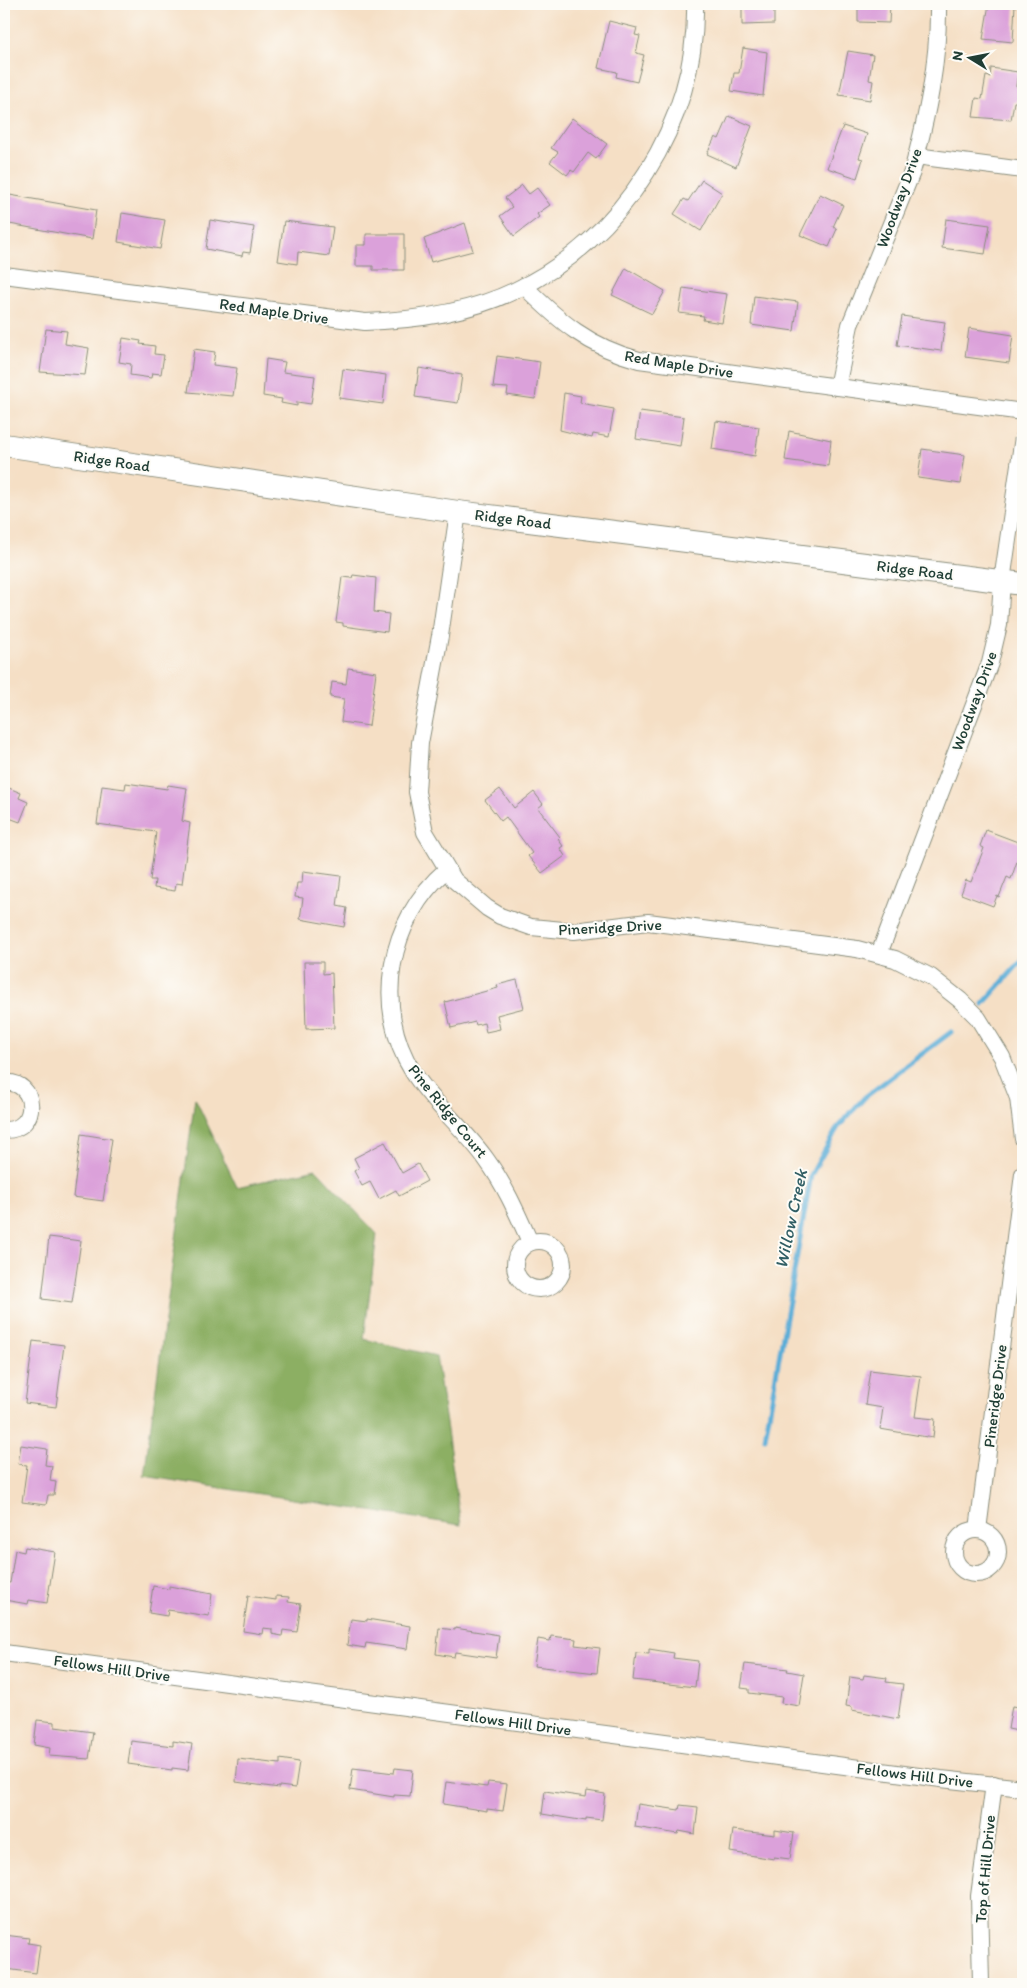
<svg xmlns="http://www.w3.org/2000/svg" width="1027" height="1988" font-family="Itim,sans-serif">
<style>
.forest{fill:#8caf63;stroke:#56764c}
.lines{fill:none;stroke-linecap:round;stroke-linejoin:round}
.stream{stroke:#5cadd7;stroke-width:5}
.building{fill:#dba1da}
.street-casing{stroke:#8a8e7c;stroke-width:18}
.secondary-casing{stroke:#8a8e7c;stroke-width:24}
.street{stroke:#fff;stroke-width:16}
.secondary{stroke:#fff;stroke-width:22}
.labels{text-anchor:middle;dominant-baseline:central;stroke-width:4;stroke-linejoin:round;paint-order:stroke}
.street-label{font-size:16px;fill:#1f3d34;stroke:#fdfcf7}
.water-label{font-size:18px;font-style:italic;fill:#315f65;stroke:#fdfcf7}
</style>
<rect width="100%" height="100%" fill="#fdfcf7"/>
<filter id="ink" filterUnits="userSpaceOnUse"><feTurbulence type="fractalNoise" baseFrequency=".02" numOctaves="2"/><feDisplacementMap in="SourceGraphic" scale="10" xChannelSelector="R" yChannelSelector="G"/><feConvolveMatrix kernelMatrix="1 2 1 2 8 2 1 2 1" color-interpolation-filters="sRGB"/></filter>
<filter id="wash" filterUnits="userSpaceOnUse"><feTurbulence type="fractalNoise" baseFrequency=".0096" numOctaves="4" result="noise"/><feDisplacementMap in="SourceGraphic" scale="20" xChannelSelector="R" yChannelSelector="G"/><feGaussianBlur stdDeviation="1.12" result="paint"/><feColorMatrix in="noise" values="0 0 0 0 0 0 0 0 0 0 0 0 0 0 0 0 0 1.4 0 .05"/><feComposite in="paint" operator="in"/></filter>
<g filter="url(#wash)">
<rect width="100%" height="100%" fill="#f5dfc5"/>
<!-- forest -->
<path class="forest" d="M195,1098l42,89 79,-18 61,65 -13,105 72,17 25,169 -317,-49z"/>
<g class="lines">
<!-- stream -->
<g class="stream">
<path d="M983,1004l40,-45"/>
<path d="M765,1438l46,-263 27,-48 27,-30 86,-65"/>
</g>
</g>
<g id="blocks">
<!-- building -->
<g class="building">
<path d="M747,4l27,2v18l-32,1v-19h5z"/>
<path d="M858,4h32l-1,19 -31,-1z"/>
<path d="M989,4h26l-2,38 -30,-3z"/>
<path d="M609,21l28,7 -2,7 5,1 -4,17 8,2 -7,27 -21,-5 1,-5 -19,-4z"/>
<path d="M743,48l24,4 -4,44 -32,-5 3,-18h5z"/>
<path d="M848,51l25,4 -4,25 4,1 -3,19 -31,-5z"/>
<path d="M991,68l27,4 -2,14 4,1 -3,15h-3l-3,18 -38,-3 3,-19 6,1 4,-23 4,1z"/>
<path d="M729,116l23,10 -16,41 -29,-13 8,-17 4,2z"/>
<path d="M572,118l35,26 -11,15 -8,-6 -14,19 -3,-2 -4,5 -17,-13 8,-10 -7,-4z"/>
<path d="M843,126l24,8 -8,24 4,1 -6,19 -30,-10z"/>
<path d="M702,180l20,13 -21,38 -27,-17 10,-15 4,2z"/>
<path d="M522,185l7,9 8,-6 13,17 -13,9 2,3 -25,19 -14,-20 12,-9 -7,-9z"/>
<path d="M4,194l92,16 -4,29 -88,-16z"/>
<path d="M820,194l23,11 -10,22 4,2 -8,18 -29,-12z"/>
<path d="M122,213l43,7 -5,29 -42,-7z"/>
<path d="M946,219l44,6 -5,29 -43,-6z"/>
<path d="M210,220l44,7 -4,26 -7,-1 -1,4 -36,-7z"/>
<path d="M284,221l49,6 -4,29 -31,-4 -1,12 -19,-3z"/>
<path d="M465,223l8,28 -42,11 -7,-23z"/>
<path d="M366,234h38v36h-31v-4h-17v-21h10z"/>
<path d="M626,268l39,23 -13,23 -40,-19z"/>
<path d="M683,288l44,6 -5,29 -19,-3 1,-4 -25,-3z"/>
<path d="M754,296l44,6 -4,29 -43,-6z"/>
<path d="M902,316l43,6 -4,29 -44,-6z"/>
<path d="M969,328l44,7 -4,28 -44,-6z"/>
<path d="M46,329l21,2 -2,13 24,4 -4,27 -45,-3z"/>
<path d="M123,338l18,3 -1,3 15,2 -1,8 10,1 -3,19 -9,-1 -1,5 -21,-3 1,-11 -12,-2z"/>
<path d="M194,349l21,3 -2,13 24,3 -4,28 -45,-4z"/>
<path d="M497,356l43,6 -5,37 -28,-4 1,-7 -15,-1z"/>
<path d="M266,359l19,3 -2,10 32,4 -4,28 -14,-2v4l-16,-3 1,-4 -19,-3z"/>
<path d="M419,368l43,7 -4,28 -43,-6z"/>
<path d="M343,369l43,6 -3,29 -44,-6z"/>
<path d="M564,393l17,3 -1,7 34,6 -5,28 -16,-3 -1,4 -32,-8z"/>
<path d="M640,411l44,6 -4,29 -44,-7z"/>
<path d="M716,421l43,6 -4,29 -43,-7z"/>
<path d="M789,431l42,9 -3,26 -43,-6z"/>
<path d="M922,449l43,6 -4,29 -43,-6z"/>
<path d="M353,575l23,3 -2,34 15,2 -2,18 -44,-6v-3l-7,-1 6,-45 10,1z"/>
<path d="M348,668l28,4 -7,54 -28,-4 3,-23 -14,-2 2,-15 14,2z"/>
<path d="M126,783l41,6 1,-4 19,3 -5,33 8,2 -8,61 -6,-1 -1,8 -21,-3 1,-8h-5l6,-48 -59,-8 5,-38 23,3z"/>
<path d="M4,786l17,7 -2,5 9,4 -8,20 -16,-6z"/>
<path d="M500,789l14,19 20,-16 9,12 -5,4 22,29 -2,2 5,7 -3,2 5,8 -23,17 -14,-17 4,-3 -26,-36 -5,4 -16,-21z"/>
<path d="M986,830l37,14 -12,35 -4,-2 -8,20 -2,-1 -4,10 -32,-12 5,-14 5,2 13,-34 -4,-2z"/>
<path d="M303,871l38,5 -4,30 10,2 -3,19 -44,-8 3,-21 -8,-1 2,-14h5z"/>
<path d="M304,962h19v12l9,-1 2,55 -28,1z"/>
<path d="M517,980l7,28 -27,7 3,14 -14,3 -2,-9 -8,2 -1,-3 -24,6 -6,-26 53,-14 -1,-3z"/>
<path d="M81,1134l31,5 -9,62 -30,-4z"/>
<path d="M385,1142l17,31 16,-9 9,17 -28,15 -3,-6 -17,9 -9,-17 -8,4 -8,-15 5,-3 -5,-10z"/>
<path d="M49,1237l32,4 -9,62 -30,-4z"/>
<path d="M33,1341l31,4 -8,62 -31,-4z"/>
<path d="M870,1370l51,6 -6,41 20,2 -2,19 -53,-9 3,-21 -18,-3z"/>
<path d="M21,1445l26,4 -2,16 7,1 -2,15 6,1 -2,13h-6l-2,10 -24,-3 5,-37 -9,-1z"/>
<path d="M25,1547l30,5 -8,51 -18,-3 -1,4 -24,-4v-18l6,1 5,-33 9,2z"/>
<path d="M153,1586l16,3v-3l43,8 -3,22 -41,-6 -1,6 -18,-3z"/>
<path d="M248,1596l28,4v-4l13,1 -1,5 13,2 -4,28 -14,-2 -1,6 -10,-2v-5l-9,-1 -1,6 -19,-3z"/>
<path d="M351,1619l16,2v-2l43,7 -3,23 -41,-6 -1,5 -18,-3z"/>
<path d="M439,1628l16,2v-2l44,7 -3,23 -41,-6 -1,5 -18,-3z"/>
<path d="M551,1636l25,3 -1,6 25,3 -3,25 -63,-7 4,-27 12,2z"/>
<path d="M649,1649l25,4 -1,5 25,3 -3,26 -62,-7 3,-27 13,1z"/>
<path d="M745,1664l43,5 -1,2 17,3 -5,32 -18,-3 1,-6 -33,-4v-4l-8,-1z"/>
<path d="M864,1675l23,3 -1,4 17,2 -5,35 -46,-9v-3l-6,-1 4,-29 13,2z"/>
<path d="M1012,1706l11,2v24l-15,-3z"/>
<path d="M37,1720l18,2v5l38,5 -4,27 -40,-3 1,-8 -16,-3z"/>
<path d="M131,1741l42,5v-5l19,3 -4,26 -16,-2v2l-44,-6z"/>
<path d="M238,1759l42,5v-5l19,3 -4,26 -16,-2v2l-43,-6z"/>
<path d="M353,1768l41,5 1,-5 18,2 -3,26 -16,-1v2l-44,-7z"/>
<path d="M446,1782l41,5 1,-5 19,2 -4,27 -16,-2v2l-44,-7z"/>
<path d="M545,1791l41,6 1,-6 18,3 -3,26 -16,-2v3l-44,-7z"/>
<path d="M638,1804l41,6 1,-5 18,2 -3,27 -16,-3 -1,3 -43,-7z"/>
<path d="M733,1830l42,5v-5l19,3 -4,26 -16,-2v2l-44,-7z"/>
<path d="M4,1935l25,3 -1,5 12,2 -4,28 -30,-4 1,-3h-3z"/>
</g>
</g>
</g>
<g filter="url(#ink)">
<use href="#blocks" fill-opacity="0" stroke="#8a8e7c" stroke-width="1"/>
<g class="lines">
<defs>
<g id="street">
<path d="M916,156l107,14"/>
<path d="M4,275l361,47c51,-2 104,-9 151,-32 106,-50 182,-168 179,-286"/>
<path d="M524,286c35,35 65,61 115,74l384,52"/>
<path d="M837,387l13,-62 62,-153c15,-55 27,-110 26,-168"/>
<path d="M458,512l-18,124 -20,107 -3,49 8,40 29,48 33,28 13,8 31,11 43,4 74,-9 209,27 38,10 36,18 29,23 18,18 24,39 16,41 5,41"/>
<path d="M446,870c-57,49 -74,137 -33,202 20,32 51,56 73,87 19,26 31,54 44,83"/>
<path d="M879,954l111,-291 9,-38 3,-44 21,-144"/>
<path d="M4,1083c33,-4 37,48 0,47"/>
<circle cx="539" cy="1265" r="24"/>
<circle cx="976" cy="1552" r="22"/>
<path d="M978,1530l45,-356"/>
<path d="M4,1653l937,126 82,9"/>
<path d="M981,1984l-2,-88 15,-112"/>
</g>
<path id="secondary" d="M4,445l454,67 565,72"/>
</defs>
<!-- street casing -->
<use href="#street" class="street-casing"/>
<!-- secondary casing -->
<use href="#secondary" class="secondary-casing"/>
<!-- street -->
<use href="#street" class="street"/>
<!-- secondary -->
<use href="#secondary" class="secondary"/>
</g>
</g>
<g class="labels">
<!-- street labels -->
<g class="street-label">
<text transform="translate(899 198) rotate(-70)">Woodway Drive</text>
<text transform="translate(274 311) rotate(8)">Red Maple Drive</text>
<text transform="translate(679 364) rotate(9)">Red Maple Drive</text>
<text transform="translate(112 461) rotate(8)">Ridge Road</text>
<text transform="translate(513 519) rotate(7)">Ridge Road</text>
<text transform="translate(915 570) rotate(7)">Ridge Road</text>
<text transform="translate(974 701) rotate(-70)">Woodway Drive</text>
<text transform="translate(610 927) rotate(-3)">Pineridge Drive</text>
<text transform="translate(448 1111) rotate(51)">Pine Ridge Court</text>
<text transform="translate(995 1396) rotate(-83)">Pineridge Drive</text>
<text transform="translate(112 1668) rotate(8)">Fellows Hill Drive</text>
<text transform="translate(513 1722) rotate(8)">Fellows Hill Drive</text>
<text transform="translate(915 1775) rotate(7)">Fellows Hill Drive</text>
<text transform="translate(985 1869) rotate(-85)">Top of Hill Drive</text>
</g>
<!-- water labels -->
<g class="water-label">
<text transform="translate(791 1219) rotate(-78)">Willow Creek</text>
</g>
</g>
<!-- margin -->
<rect width="1027" height="1988" fill="none" stroke="#fdfcf7" stroke-width="20"/>
<!-- north arrow -->
<g transform="translate(970 58) rotate(280)" stroke="#fdfcf7" stroke-width="4" paint-order="stroke">
<path d="M0-4L9 19L0 12L-9 19Z" fill="#1f3d34"/>
<text y="-8" font-size="14" font-weight="bold" text-anchor="middle" fill="#1f3d34">N</text>
</g>
</svg>
